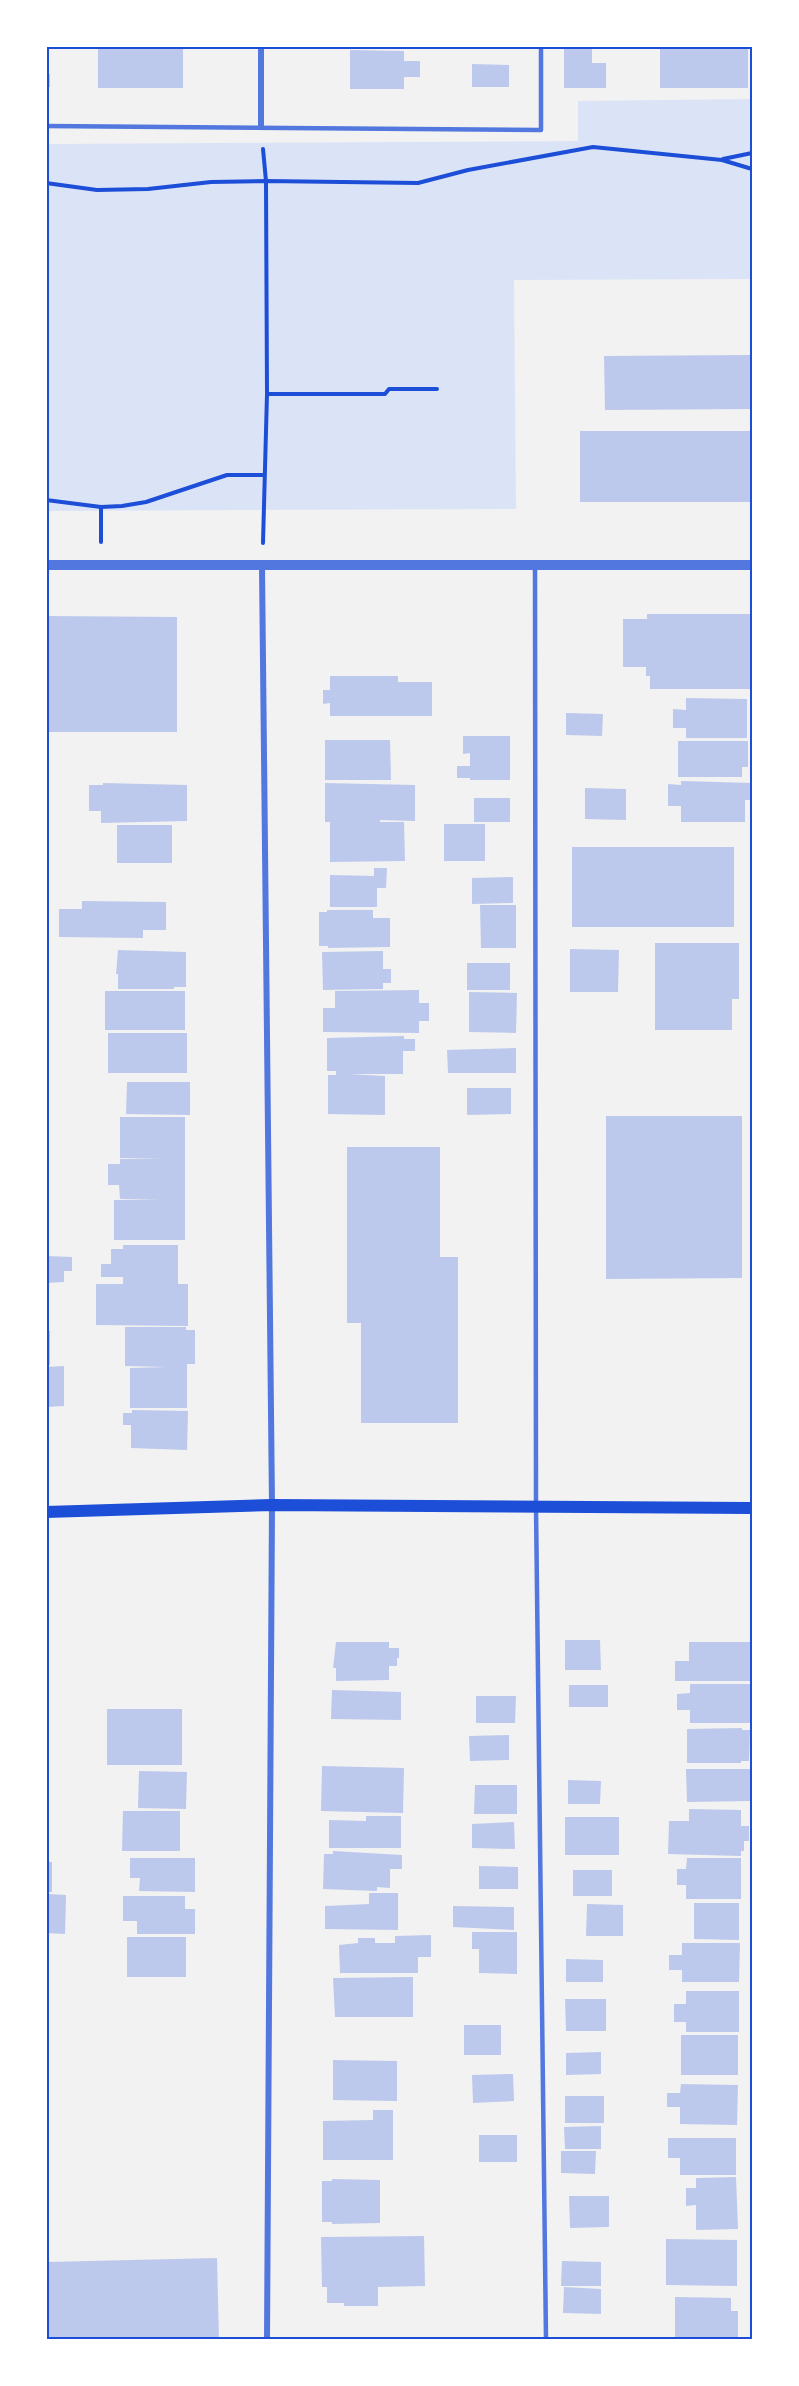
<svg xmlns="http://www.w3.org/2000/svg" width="799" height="2386" font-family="'Nunito Sans',sans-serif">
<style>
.green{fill:#dbe4f7}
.building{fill:#bdc9ec}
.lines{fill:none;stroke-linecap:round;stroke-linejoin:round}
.path{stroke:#1d4ed8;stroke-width:4}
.service{stroke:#5277de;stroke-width:4.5}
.minor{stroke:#5277de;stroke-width:6}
.tertiary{stroke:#5277de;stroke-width:10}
.secondary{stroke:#1d4ed8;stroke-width:12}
.neatline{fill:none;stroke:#1d4ed8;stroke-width:2}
</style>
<rect width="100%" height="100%" fill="#f2f2f2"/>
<!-- green -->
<path class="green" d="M752,99v180l-238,1 2,229 -469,2 -1,-367 532,-3v-40z"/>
<!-- building -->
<g class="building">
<path d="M564,47h28v16h14v25h-42z"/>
<path d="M98,48l85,1v39h-85z"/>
<rect x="660" y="48" width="88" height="40"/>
<path d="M350,50l54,1v10h16v16h-16v12h-54z"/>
<path d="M472,64l37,1v22h-37z"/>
<rect x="46" y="74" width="4" height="13"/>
<path d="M752,355v54l-147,1 -1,-54z"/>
<path d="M580,431h170l1,71h-171z"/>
<path d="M647,614h105l-1,75h-101v-13h-4v-9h-23v-48h24z"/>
<path d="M46,616l131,1v115h-131z"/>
<path d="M330,676h68v6h34v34h-102v-13l-7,1v-14h7z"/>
<path d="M686,698l61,1v39h-61v-10h-13v-19l13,1z"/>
<path d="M566,713l37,1 -1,22 -36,-1z"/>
<path d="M463,736h47v44h-40v-2h-13v-12h13v-13l-7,1z"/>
<path d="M325,740h65l1,40h-66z"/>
<path d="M678,741h70v26h-6v10h-64z"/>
<rect x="46" y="780" width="3" height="24"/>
<path d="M681,781l71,2v17h-7v22h-64v-16h-13v-22l13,1z"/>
<path d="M103,783l84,2v36l-86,2v-12h-12v-26h14z"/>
<path d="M325,783l90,2v36l-35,-1v2h24l1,39 -75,1v-40h-5z"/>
<path d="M585,788l41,1v31l-41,-1z"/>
<rect x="474" y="798" width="36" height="24"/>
<rect x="444" y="824" width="41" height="37"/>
<rect x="117" y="825" width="55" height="38"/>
<rect x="572" y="847" width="162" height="80"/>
<path d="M374,868h13l-1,20h-9v19h-47v-32l44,1z"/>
<path d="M513,877v26l-41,1v-26z"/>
<path d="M82,901l84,1v28h-23v8l-84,-1v-28h23z"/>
<path d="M480,905h36v43h-35z"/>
<path d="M327,910h46v8h17v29l-62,1v-2h-9v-34h8z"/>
<path d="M655,943h84v56h-7v31h-77z"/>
<path d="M570,949l49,1 -1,42h-48z"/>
<path d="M118,950l68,2v35h-12v2h-56v-15h-2z"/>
<path d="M383,951v18h8v14h-8v6l-60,1 -1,-38z"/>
<rect x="467" y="963" width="43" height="27"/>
<path d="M419,990v13h10v18h-10v12l-96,-1v-24h12v-17z"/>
<rect x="105" y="991" width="80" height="39"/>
<path d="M469,992l48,1 -1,40 -47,-1z"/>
<rect x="108" y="1033" width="79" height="40"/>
<path d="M404,1036v3h11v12h-12v23h-54l36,2v39l-57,-1v-39h8v-4h-9v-33z"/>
<path d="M516,1048v25h-68l-1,-23z"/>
<path d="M127,1082h63v33l-64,-1z"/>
<path d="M467,1088h44v26l-44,1z"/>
<path d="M606,1116h136v162l-136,1z"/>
<path d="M120,1117h65v123h-71v-40h46l-40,-1 -1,-14h-11v-21h12v-5h41l-41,-1z"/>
<path d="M347,1147h93v110h18v166h-97v-100h-14z"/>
<path d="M123,1245h55v39h10v42l-92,-1v-41h27v-7h-22v-13h10v-15h12z"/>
<path d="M46,1256l26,1v14h-8v11l-18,1z"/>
<path d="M125,1327h61v3h9v34h-8v44h-57v-40l37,-1 -42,-1z"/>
<rect x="46" y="1331" width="4" height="34"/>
<path d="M64,1366v40l-18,1v-40z"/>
<path d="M132,1410l56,1 -1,39 -56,-2v-23h-8v-12h9z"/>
<path d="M565,1640h35l1,30h-36z"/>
<path d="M336,1642h53v6h10v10h-2v8h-8v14l-53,1v-13h-3z"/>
<path d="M689,1642h61v39h-75v-20h14z"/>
<path d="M690,1684h60v39h-60v-13h-13v-16l13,-1z"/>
<rect x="569" y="1685" width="39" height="22"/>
<path d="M332,1690l69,2v28l-70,-1z"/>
<path d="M476,1696h40l-1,27h-39z"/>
<rect x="107" y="1709" width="75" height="56"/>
<path d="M742,1728v2h8l-1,31h-8v2h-54v-34z"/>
<path d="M509,1735v25l-39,1 -1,-25z"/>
<path d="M322,1766l82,2 -1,45 -82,-2z"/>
<path d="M686,1769h64l2,1v29l-2,2 -63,1z"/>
<path d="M139,1771l48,1 -1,37 -48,-1z"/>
<path d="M568,1780l33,1 -1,23h-32z"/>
<path d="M475,1785h42v29h-43z"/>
<path d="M689,1809l52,1v16h8v15h-5v10h-3v5l-73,-2 1,-33h20z"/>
<path d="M123,1811h57v40h-58z"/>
<path d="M366,1816h35v32h-72v-28l37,1z"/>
<rect x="565" y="1817" width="54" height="38"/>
<path d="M514,1822l1,27 -43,-1v-24z"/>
<path d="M333,1851l69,4v14h-12v19l-13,-1v4l-54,-2 1,-35h9z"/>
<path d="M130,1858h65v34l-56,-1 1,-13h-10z"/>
<path d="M687,1858h54v41h-55v-14h-9v-16h9z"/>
<rect x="46" y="1862" width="6" height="30"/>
<path d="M479,1866l39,1v22h-39z"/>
<rect x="573" y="1870" width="39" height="26"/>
<path d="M369,1893h29v37l-73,-1v-23l44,-2z"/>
<path d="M46,1894l20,1 -1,39 -19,-1z"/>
<path d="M123,1896h62v13h10v25h-58v-13h-14z"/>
<path d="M694,1903h45v37l-45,-1z"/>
<path d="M587,1904l36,1v31h-37z"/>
<path d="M453,1906l61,1v23l-61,-3z"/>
<path d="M472,1932h45v42l-38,-1v-24h-7z"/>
<path d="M431,1935v22h-13v16h-78l-1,-28 19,-2v-5h17v5h20v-7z"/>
<rect x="127" y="1937" width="59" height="40"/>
<path d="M682,1943h58l-1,39h-57v-12h-13v-15h13z"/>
<path d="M566,1959l37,1v22h-37z"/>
<path d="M413,1977v40h-78l-2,-39z"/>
<path d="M686,1991h53v41h-53v-10h-12v-18h12z"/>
<path d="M565,1999h41v32h-40z"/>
<rect x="464" y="2025" width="37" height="30"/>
<rect x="681" y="2035" width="57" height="40"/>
<path d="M601,2052v22l-35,1v-22z"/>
<path d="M333,2060l64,1v40l-64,-1z"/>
<path d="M513,2074l1,27 -41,2 -1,-28z"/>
<path d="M681,2084l57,1 -1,40 -57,-1v-17h-13v-14h13z"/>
<rect x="565" y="2096" width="39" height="27"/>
<path d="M373,2110h20v50h-70v-39l50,-1z"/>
<path d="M601,2126v23h-36l-1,-22z"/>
<rect x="479" y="2135" width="38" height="27"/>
<path d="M668,2138h68v37h-56v-17h-12z"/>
<path d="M561,2151h35l-1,23 -34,-1z"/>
<path d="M736,2177l2,52 -42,1v-25l-10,1v-18h10v-10z"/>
<path d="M332,2179l48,1v43l-48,1v-2h-10v-41h10z"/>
<path d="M569,2196h40v31l-39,1z"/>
<path d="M424,2236l1,50 -47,1v19h-34v-3h-17v-16h-5l-1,-50z"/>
<path d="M666,2239l71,1v46l-71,-1z"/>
<path d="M217,2258l2,82h-173v-78z"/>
<path d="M562,2261l39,1v24h-40z"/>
<path d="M564,2287l37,2v25l-38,-1z"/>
<path d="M675,2297l56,1v13h7v29h-63z"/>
</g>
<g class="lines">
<!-- path -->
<g class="path">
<path d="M723,159l29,-6"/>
<path d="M46,183l51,7 51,-1 63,-7 55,-1 152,2 50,-13 125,-23 129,13 30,9"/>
<path d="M267,394h118l4,-5h48"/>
<path d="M46,500l55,7 21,-1 24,-4 81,-27h37"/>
<path d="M101,542v-35"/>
<path d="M263,543l4,-149 -1,-213 -3,-32"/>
</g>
<!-- service -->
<g class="service">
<path d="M46,126l495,4v-84"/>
<path d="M535,566l1,941 10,833"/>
</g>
<!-- minor -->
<g class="minor">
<path d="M261,46v81"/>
<path d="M262,567l10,938 -5,835"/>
</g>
<!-- tertiary -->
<path class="tertiary" d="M46,565c236,2 471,-1 706,0"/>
<!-- secondary -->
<path class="secondary" d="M46,1512l226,-7 480,3"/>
</g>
<!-- border -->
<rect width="799" height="2386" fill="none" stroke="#ffffff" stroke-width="96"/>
<rect x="48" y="48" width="703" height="2290" class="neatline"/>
</svg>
